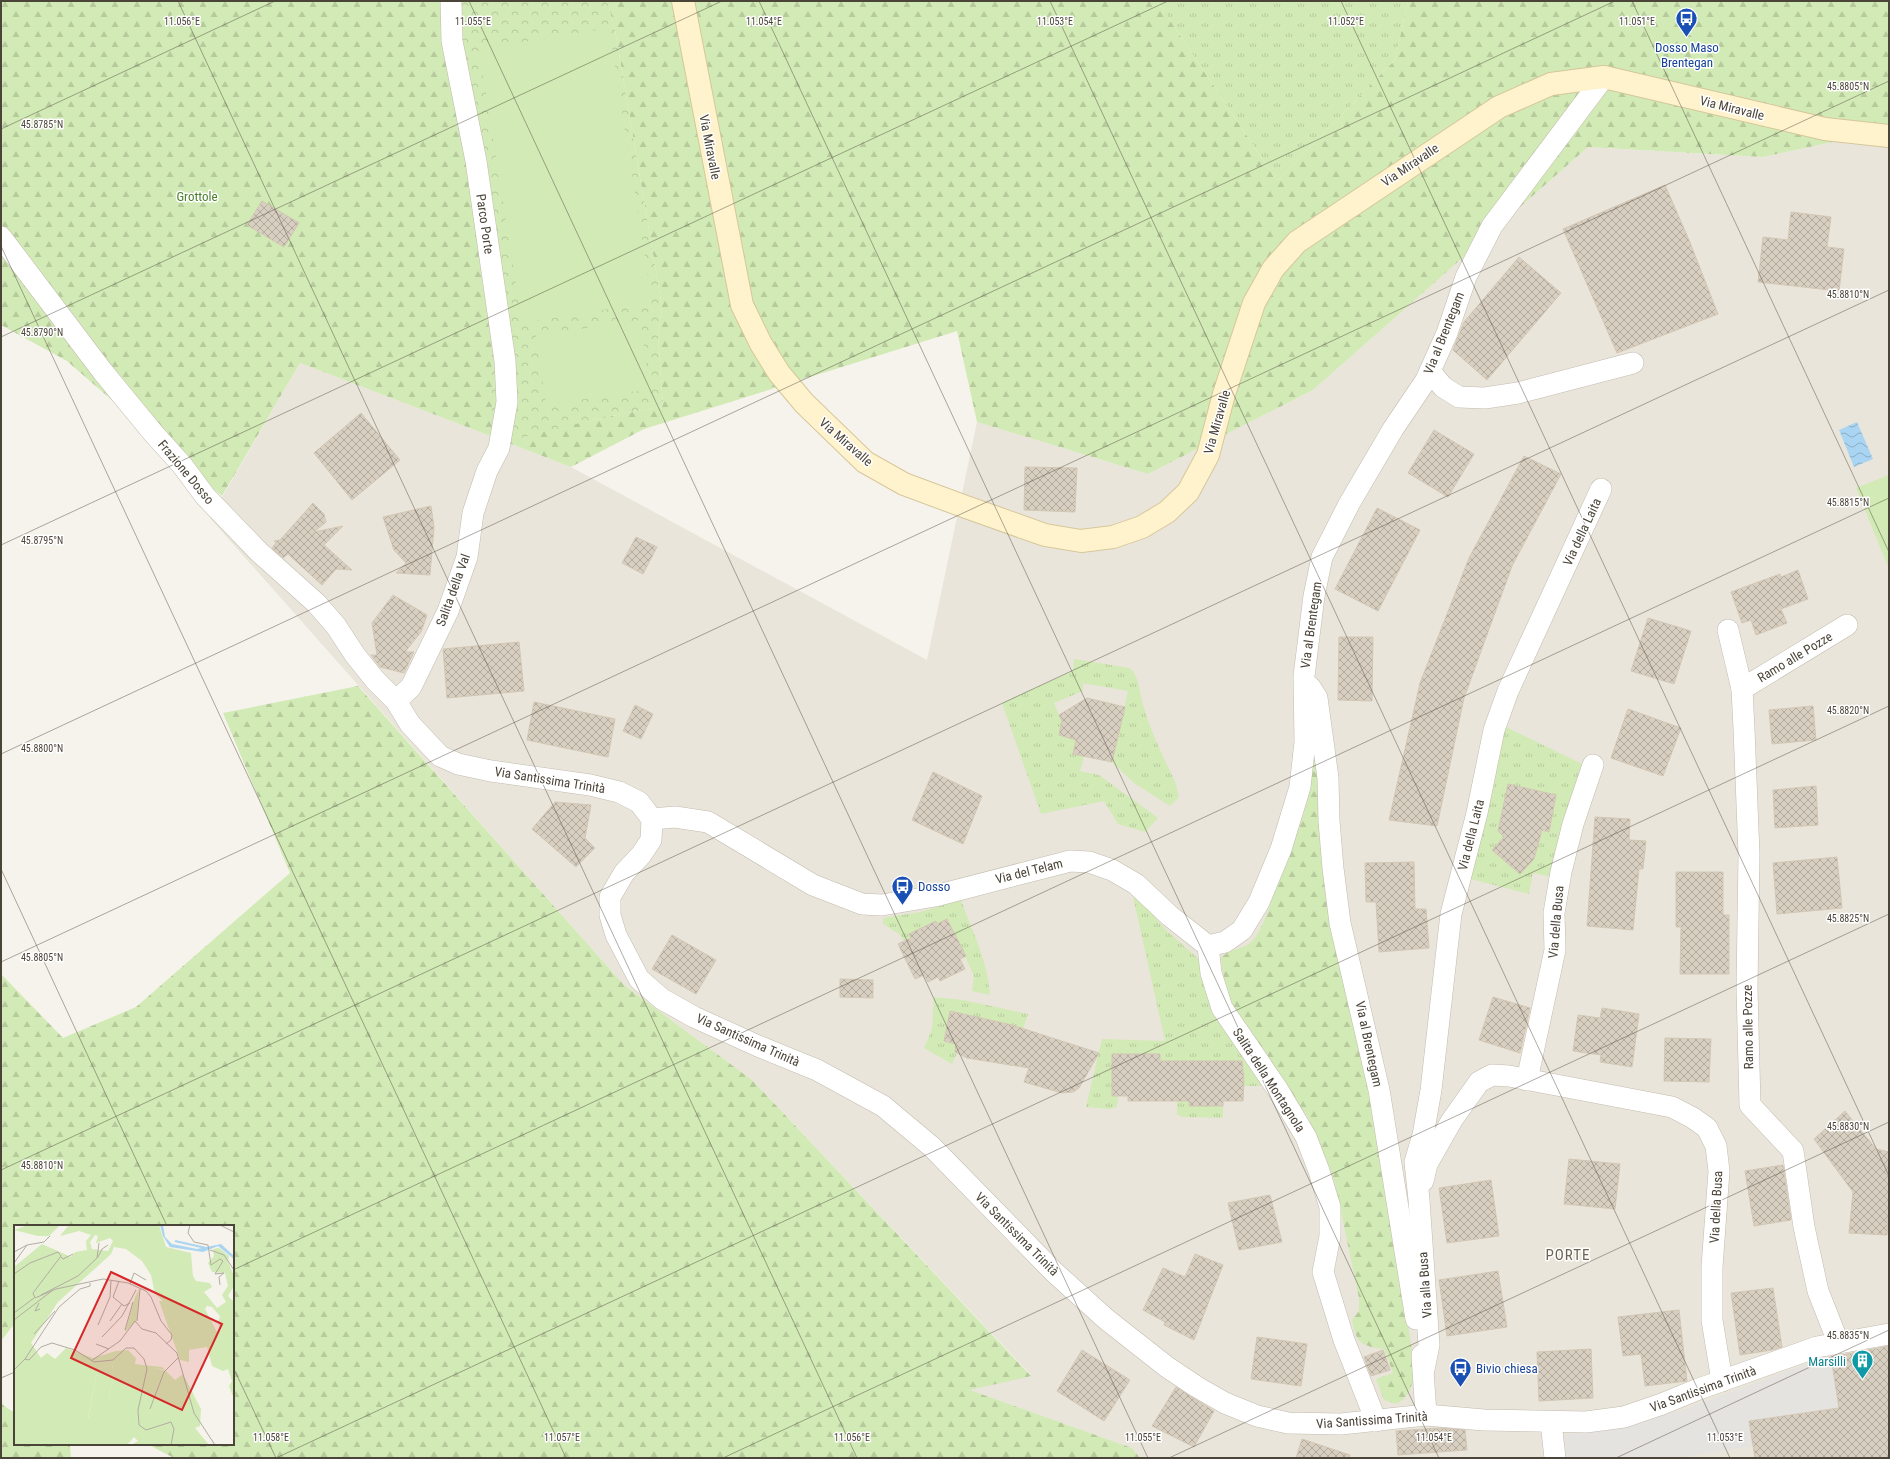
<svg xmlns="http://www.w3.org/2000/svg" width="1890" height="1459" font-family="'Roboto Condensed',sans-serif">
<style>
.residential{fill:#eae5da}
.grass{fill:url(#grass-tufts);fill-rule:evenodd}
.forest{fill:url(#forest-firs)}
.park{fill:url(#park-crowns)}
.garden{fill:#d2eab5}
.parking{fill:#e5e3e0}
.water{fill:url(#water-waves)}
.building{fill:url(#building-cross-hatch);stroke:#d3c7b4}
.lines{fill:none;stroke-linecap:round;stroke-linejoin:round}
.street-casing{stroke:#c2bbae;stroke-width:22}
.secondary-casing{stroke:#d6c79b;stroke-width:24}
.street{stroke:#fff;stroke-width:21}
.secondary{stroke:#fff3cd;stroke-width:22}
.ticks{fill:none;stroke:#4b4439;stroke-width:1;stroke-opacity:0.45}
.labels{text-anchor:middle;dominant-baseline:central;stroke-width:3;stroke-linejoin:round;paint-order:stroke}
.transit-label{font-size:13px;fill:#164399;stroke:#fff;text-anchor:start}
.street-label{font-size:13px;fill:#4b4439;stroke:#fff}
.park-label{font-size:13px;fill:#4a7f2a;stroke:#fff}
.culture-label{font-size:13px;fill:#0d838f;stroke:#fff;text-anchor:end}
.quarter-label{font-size:15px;letter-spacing:1px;fill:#6e6250;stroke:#fff}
.inset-river{fill:none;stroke:#a9d4f2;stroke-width:2}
.inset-road{fill:none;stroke:#b2ada4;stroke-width:1}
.view{fill:#d62828;fill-opacity:0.15;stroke:#d62828;stroke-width:2}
.inset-edge{fill:none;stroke:#4b4439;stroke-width:2}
.ticks-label{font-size:10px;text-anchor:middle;fill:#4b4439;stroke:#fff;stroke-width:3;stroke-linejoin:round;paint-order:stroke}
</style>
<defs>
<pattern id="grass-tufts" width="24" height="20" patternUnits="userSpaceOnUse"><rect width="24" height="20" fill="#d2eab5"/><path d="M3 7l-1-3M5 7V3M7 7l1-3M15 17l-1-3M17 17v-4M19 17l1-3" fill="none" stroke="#b6ca9c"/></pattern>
<pattern id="forest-firs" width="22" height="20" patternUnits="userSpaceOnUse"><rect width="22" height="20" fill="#d2eab5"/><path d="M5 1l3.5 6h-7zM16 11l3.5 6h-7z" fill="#b6ca9c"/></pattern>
<pattern id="park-crowns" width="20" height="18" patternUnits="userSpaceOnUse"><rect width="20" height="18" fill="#d2eab5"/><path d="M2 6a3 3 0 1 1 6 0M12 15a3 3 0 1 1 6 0" fill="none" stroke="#b6ca9c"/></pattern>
<pattern id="water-waves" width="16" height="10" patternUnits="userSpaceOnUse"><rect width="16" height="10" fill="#a9d4f2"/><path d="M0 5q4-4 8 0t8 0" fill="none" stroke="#8caec5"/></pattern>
<pattern id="building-cross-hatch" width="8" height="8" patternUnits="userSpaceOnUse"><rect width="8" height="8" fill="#d8cfc1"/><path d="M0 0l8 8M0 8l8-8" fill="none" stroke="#b1aa9e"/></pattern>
</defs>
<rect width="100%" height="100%" fill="#f6f3ec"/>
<!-- residential -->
<path class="residential" d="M1889,130v1328h-749l-8,-10 -163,-58 62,-15 -279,-295 -128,-95 -414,-467 90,-155 271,104 356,193 50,-238 171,52 165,-84 275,-243 175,10z"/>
<!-- grass -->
<g class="grass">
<path d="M1157,1h251l-13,59 -118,121z"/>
<path d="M1074,659l56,9c8,8 9,18 11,29 7,30 22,59 35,87l3,13 -9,9 -36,-23 -22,-21 16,-71 -46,-8 1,8 -29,12 8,18 -3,14 17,5 -3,14 11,2 -4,15 19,4 59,43 -13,14 -27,-8 -14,-23 -63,13 -39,-111 71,-32z"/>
<path d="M1504,726l82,40 -33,111 -20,-4 -4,21 -62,-16zM1508,784l48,11 -1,8 -3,-1 -5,22 4,1 -2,7 -7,-2 -8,29 -14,15 -28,-24 12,-13 -6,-6z"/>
<path d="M1132,892l36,40 32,28 63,121 -2,5h-17l-2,-25h-54l1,45h34v12l-41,-1 -5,-3v-25l-16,-6 -1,-29h-43l-5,17v25h6l-1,11 -7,2 -24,-2 16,-68 63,2z"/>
<path d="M961,900c11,31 27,62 29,95l-18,-4 2,-15 -26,-57 -11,5 -2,-3 -26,13 2,4 -7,3 -5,-7 -16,-10v-6l37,-6z"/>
<path d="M934,997l29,3 65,14 -17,52 -7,-2 7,-39 -60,-14 -7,30 12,3 -1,7 2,2 -5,11 -28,-16 8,-19z"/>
</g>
<!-- forest -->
<g class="forest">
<path d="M1,1h442l149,419 71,-14 -5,-71 4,-28 -47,-277 -8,-29h550l120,180 118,-121 13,-59h481v129l-126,27 -175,-10 -275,243 -165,84 -171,-52 -20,-91 -313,98 -73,38 -271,-104 -78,133 -155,-135 -66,-36z"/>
<path d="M358,686l266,299 128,95 279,296 -61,14 162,58 8,10h-966l-27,-14h86v-218h-218v97l-14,18v-367l62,64 73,-31 154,-134 -67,-160z"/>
<path d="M1311,706l104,664c-3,15 -4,25 -18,34l-13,-4 -8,-21 17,-6 -9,-24c-23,-3 -28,-6 -32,-29l7,-9v-13l-24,-115 -8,-22 -19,-44 -76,-109c-6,-17 -9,-32 -11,-50 11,-11 22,-8 30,-16 10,-9 15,-27 20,-39l-4,-1c18,-39 41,-85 45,-128 2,-22 0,-46 -1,-68z"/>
<path d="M1,1401l3,5 11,7v31h51l4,2 1,12h-70z"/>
</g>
<!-- park -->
<path class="park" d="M443,1h164l8,29 47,277 -4,28 5,71 -71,14 -72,18 -28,-14 -1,-107z"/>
<!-- garden -->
<g class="garden">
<path d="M609,28l43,274 -130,21 -43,-274z"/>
<path d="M640,320l10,69 -104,16 -10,-69z"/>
<path d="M1889,475v94l-33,-81z"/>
</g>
<!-- parking -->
<path class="parking" d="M1831,1355l8,53 -86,38 -78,12h-110l-3,-23 118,-24z"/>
<!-- water -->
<path class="water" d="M1857,422l16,37 -19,8 -15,-37z"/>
<!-- building -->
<g class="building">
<path d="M1665,185l24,55 29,74 -101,39 -54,-124z"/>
<path d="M262,201l37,22 -15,24 -37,-22z"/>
<path d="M1791,212l40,5 -4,30 17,2 -5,42 -81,-9 5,-45 25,3z"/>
<path d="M1519,257l42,36 -74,87 -34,-30 11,-28z"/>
<path d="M361,413l39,47 -48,40 -38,-47z"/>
<path d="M1434,430l40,24 -26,43 -40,-24z"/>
<path d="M1524,456l37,18 -49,92 -48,132 -27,128 -48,-6 31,-137 49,-125z"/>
<path d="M1025,467l52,1 -2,44 -51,-2z"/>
<path d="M313,503l11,11 2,8 -12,10 29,-6 -19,19 28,25 -16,-1 -14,16 -34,-31 -5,4 -11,-10 4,-5 -2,-2 6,-1z"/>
<path d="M431,506l3,21 -4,48 -34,-2 10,-10 -12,-13 -11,-33z"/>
<path d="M1377,508l43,22 -42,81 -43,-22z"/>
<path d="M636,537l21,10 -14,27 -21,-11z"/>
<path d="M1798,570l10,29 -27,10 6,14 -31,12 -5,-15 -9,3 -11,-31 49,-18 1,3z"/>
<path d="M393,595l34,20 -6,17 -16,20h9l-10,21 -24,-6 -9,-12h6l-5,-32z"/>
<path d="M1648,618l43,13 -17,53 -43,-13z"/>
<path d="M1339,637h34l-1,64 -34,-1z"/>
<path d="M519,642l5,49 -77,7 -4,-49z"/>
<path d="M1087,698l38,9 -13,55 -39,-8 3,-14 -17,-5 3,-14 -3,-6z"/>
<path d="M534,702l81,17 -7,38 -81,-17z"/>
<path d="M635,705l18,9 -12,25 -18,-8z"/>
<path d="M1813,706l3,34 -44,4 -3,-34z"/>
<path d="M1628,709l53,19 -18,48 -52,-18z"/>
<path d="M933,772l49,24 -19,48 -51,-24z"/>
<path d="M1508,784l48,11 -7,37 -7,-2 -8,29 -14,15 -28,-24 12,-13 -6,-6z"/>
<path d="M1816,786l2,39 -43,3 -2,-38z"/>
<path d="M555,802l36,3 -6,33 10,10 -19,19 -44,-38z"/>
<path d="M1595,817l35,2 -1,21 17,1 -3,28h-4l-6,61 -46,-4z"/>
<path d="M1837,857l5,51 -65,6 -4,-51z"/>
<path d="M1414,862l1,47h11l3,39 -50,4 -3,-50h-10l-1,-39z"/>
<path d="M1676,872h47v43h6v59h-49l1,-47h-5z"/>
<path d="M947,919l19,37 -6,3 5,10 -25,12 -2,-4 -10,5 -4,-7 -9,4 -17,-35 13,-6 -2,-4 27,-13 1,3z"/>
<path d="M672,935l44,25 -20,34 -44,-25z"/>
<path d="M840,979l33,1v18l-33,-1z"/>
<path d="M1493,997l37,11 -10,45 -41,-13z"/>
<path d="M1602,1008l37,6 -7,53 -32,-5 1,-7 -28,-4 5,-36 22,3z"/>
<path d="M950,1011l62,14 87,28 -20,35 -6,4 -11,1 -38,-11 5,-14 -62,-10 -12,-6 1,-8 -12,-3z"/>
<path d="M1665,1038l46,1 -2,43 -45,-1z"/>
<path d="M1112,1054h48v7h82l2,19 -1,21h-20v5h-34v-5h-61v-5h-16z"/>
<path d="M1845,1111l31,38 13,3v55l-2,28 -38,-2 4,-41 -39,-53z"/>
<path d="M1569,1159l51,5 -5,45 -51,-5z"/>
<path d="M1783,1165l8,55 -37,6 -9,-55z"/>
<path d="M1491,1180l8,56 -52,7 -8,-55z"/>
<path d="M1270,1195l12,47 -43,8 -11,-47z"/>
<path d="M1195,1254l28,11 -29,75 -30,-15 1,-3 -22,-12 20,-42 22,9z"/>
<path d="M1498,1271l9,56 -60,9 -8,-56z"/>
<path d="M1773,1288l9,59 -10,3 -32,5 -9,-62z"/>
<path d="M1679,1310l8,71 -42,5 -4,-32 -18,2 -5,-39z"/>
<path d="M1257,1337l50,7 -6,42 -50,-7z"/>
<path d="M1889,1346v112h-134l-6,-37 90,-13 -8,-51z"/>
<path d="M1591,1349l2,49 -54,3 -2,-49z"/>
<path d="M1082,1350l48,30 -26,41 -47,-30z"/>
<path d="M1383,1350l7,20 -19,6 -7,-19z"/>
<path d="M1176,1387l38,24 -20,36 -42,-21z"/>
<path d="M1439,1428l26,2 2,20 -69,5 -2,-24z"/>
<path d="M1302,1439l48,16 -1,3h-53z"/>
</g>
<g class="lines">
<defs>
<g id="street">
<path d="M1,237l102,135 51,62 28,31 23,31 54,56 57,51 20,23 19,29 20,25 21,21 14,23 30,32 18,8 33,7 99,14 29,7 20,10 13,17 -1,21 -10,15 -17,18 -14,24v18l6,20 23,44 23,20 32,18 64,29 59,24 66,36 49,41 122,125 52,47 61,48 30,20 28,16 32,13 31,7 53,1 85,-9 58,5 102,2 38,-5 38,-13 34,-14 121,-43 72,-13"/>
<path d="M1430,371l13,16 16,10 26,1 33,-5 115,-30"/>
<path d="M1728,630l14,59 2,40 5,125 -2,134 3,117 43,46 11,76 14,64 20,51"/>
<path d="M1310,687l7,11 11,80 1,43 4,47 7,55 39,167 37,229"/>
<path d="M1742,689l105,-64"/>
<path d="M396,701l15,-14 37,-76 19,-54 6,-44 14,-42 12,-23 8,-46 -2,-41 -29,-200 -24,-120 -1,-40"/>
<path d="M652,819l23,-2 33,5 105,63 49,19 20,1 53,-9 135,-35 19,1 23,8 24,14 34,32 38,30 17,-4 17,-12 17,-28 22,-53 19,-62 5,-45 -1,-66 10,-80 8,-39 27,-53 44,-75 33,-49 21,-47 19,-56 26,-51 112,-149"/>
<path d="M1208,946l3,27 11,35 56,82 28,47 13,34 11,36v29l-7,36 21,68 32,81"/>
<path d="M1527,1080l28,-130 -1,-37 7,-41 12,-48 20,-59"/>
<path d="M1423,1181l4,-17 25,-44 27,-38 13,-7 17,1 163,31 21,11 14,10 9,18 3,25 -7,96v53l10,61"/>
<path d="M1422,1355l4,60"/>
<path d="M1424,1369l5,-24 -10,-145 -4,-38 8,-27 8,-45 20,-176 26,-101 17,-83 14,-39 93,-202"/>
<path d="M1551,1422l4,36"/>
</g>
<path id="secondary" d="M683,1l59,304 19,39 18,29 25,30 61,59 39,22 62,23 79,28 36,6 32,-4 29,-10 25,-15 21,-20 20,-37 16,-61 30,-91 19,-34 24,-27 202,-135 52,-23 53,-7 221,52 64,7"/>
</defs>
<!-- street casing -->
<use href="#street" class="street-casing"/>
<!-- secondary casing -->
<use href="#secondary" class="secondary-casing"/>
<!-- street -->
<use href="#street" class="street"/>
<!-- secondary -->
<use href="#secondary" class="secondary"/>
</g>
<!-- ticks -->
<path class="ticks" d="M178,1l679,1457M469,1l679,1457M759,1l680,1457M1050,1l680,1457M1341,1l548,1175M1632,1l257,551M1,129l274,-128M1,246l565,1212M1,337l721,-336M1,545l1167,-544M1,754l1614,-753M1,869l166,357M1,962l1888,-881M1,1170l1888,-880M233,1270l1656,-772M233,1367l43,91M1,1378l14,-6M276,1458l1613,-752M723,1458l1166,-544M1169,1458l720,-336M1616,1458l273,-128"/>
<!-- icons -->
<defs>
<symbol id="bus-pin" viewBox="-11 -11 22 30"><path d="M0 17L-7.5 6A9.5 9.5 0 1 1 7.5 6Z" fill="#1a4fb4" stroke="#fff"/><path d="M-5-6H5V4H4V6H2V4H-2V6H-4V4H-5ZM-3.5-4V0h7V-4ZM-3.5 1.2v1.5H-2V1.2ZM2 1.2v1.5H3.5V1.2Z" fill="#fff"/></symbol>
<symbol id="building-pin" viewBox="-11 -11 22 30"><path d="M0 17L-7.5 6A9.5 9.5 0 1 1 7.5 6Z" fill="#0f9aa8" stroke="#fff"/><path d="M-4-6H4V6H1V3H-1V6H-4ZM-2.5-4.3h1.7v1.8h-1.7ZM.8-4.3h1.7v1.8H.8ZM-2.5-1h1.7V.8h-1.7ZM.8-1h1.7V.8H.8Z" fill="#fff"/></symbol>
</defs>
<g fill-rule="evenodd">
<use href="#bus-pin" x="1674" y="6" width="25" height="34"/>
<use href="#bus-pin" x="890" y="874" width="25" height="34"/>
<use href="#building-pin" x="1850" y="1348" width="25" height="34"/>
<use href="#bus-pin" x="1448" y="1356" width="25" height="34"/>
</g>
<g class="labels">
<!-- transit labels -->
<g class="transit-label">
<text x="1687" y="47" text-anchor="middle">Dosso Maso<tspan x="1687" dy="15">Brentegan</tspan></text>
<text x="918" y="886">Dosso</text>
<text x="1476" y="1368">Bivio chiesa</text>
</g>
<!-- street labels -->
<g class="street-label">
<text transform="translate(1732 108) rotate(14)">Via Miravalle</text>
<text transform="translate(710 147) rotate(79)">Via Miravalle</text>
<text transform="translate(1410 165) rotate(-34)">Via Miravalle</text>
<text transform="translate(485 224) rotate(82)">Parco Porte</text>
<text transform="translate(1444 333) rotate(-68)">Via al Brentegam</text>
<text transform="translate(1217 422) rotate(-74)">Via Miravalle</text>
<text transform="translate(846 442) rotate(41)">Via Miravalle</text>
<text transform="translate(186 472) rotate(50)">Frazione Dosso</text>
<text transform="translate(1582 532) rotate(-65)">Via della Laita</text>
<text transform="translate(453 590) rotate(-70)">Salita della Val</text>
<text transform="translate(1311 625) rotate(-82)">Via al Brentegam</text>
<text transform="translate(1795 657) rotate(-31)">Ramo alle Pozze</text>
<text transform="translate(550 780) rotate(9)">Via Santissima Trinità</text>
<text transform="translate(1471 835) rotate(-76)">Via della Laita</text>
<text transform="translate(1029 871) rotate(-14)">Via del Telam</text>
<text transform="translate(1556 922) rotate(-85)">Via della Busa</text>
<text transform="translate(1748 1027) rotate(-91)">Ramo alle Pozze</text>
<text transform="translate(748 1040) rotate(24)">Via Santissima Trinità</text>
<text transform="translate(1369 1044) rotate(78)">Via al Brentegam</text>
<text transform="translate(1269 1080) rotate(57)">Salita della Montagnola</text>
<text transform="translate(1716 1207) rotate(-87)">Via della Busa</text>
<text transform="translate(1017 1234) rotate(45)">Via Santissima Trinità</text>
<text transform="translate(1425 1285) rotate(-94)">Via alla Busa</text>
<text transform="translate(1703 1389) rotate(-20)">Via Santissima Trinità</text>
<text transform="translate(1372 1420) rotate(-4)">Via Santissima Trinità</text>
</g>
<!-- park labels -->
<g class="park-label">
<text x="197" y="196">Grottole</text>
</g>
<!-- culture labels -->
<g class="culture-label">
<text x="1846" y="1361">Marsilli</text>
</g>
<!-- quarter labels -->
<g class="quarter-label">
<text x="1568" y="1255">PORTE</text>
</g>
</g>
<!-- overview -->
<g transform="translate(14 1225)">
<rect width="220" height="220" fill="#f6f3ec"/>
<path d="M98,139l2,14 -5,15 1,7 -25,38 10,6 -19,1 12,-26 8,-43 6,-8z" fill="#d2eab5"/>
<path d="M14,0h32l-11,11h-11l-24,-6zM55,0h90l7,22 25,6 2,23 3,5 14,2 2,4 -8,5 13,16 9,-6 -4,-7 6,-9 -3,-13 -13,-1 -4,-9 6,-7 -1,-7 6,-1 10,8 -1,6 6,14v10l-6,10 6,6v97l-5,-13 3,-5 -4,-12 -5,2 -11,-5 -5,-19 -18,3v12l-9,-2 -21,-59h4l-8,-7 -4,-19 -9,-14 -16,-12 -12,-2 -3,7 -53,48 -27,41 10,15 6,-5 8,6 11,-11 27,10 23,-7 12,-1 8,8 -1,6 27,3 13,13 8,-6 18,35 -1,17 -5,2 14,17h-78l7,-4 -4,-4 -7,8h-32l-11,-7 26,-38 -1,-7 5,-15 -2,-14 -10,4 -6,8 -8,42 2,3 -14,24h-62v-178l28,-23 29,13 4,-5 12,-2 -1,-9 5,-6 -12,-4 -19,5zM81,10l3,1 -2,7 14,-5 3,3 -5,10 -16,-2 -2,-7zM193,81l5,1 8,9 -2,7 3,7 -4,2 -12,-23zM141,143l9,2 -14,43 -3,-1 -2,-11zM125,64l-2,31 -12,12 10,-35z" fill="#d2eab5" fill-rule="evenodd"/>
<path d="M141,143l10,3 -15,42 -4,-1 -1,-11z" fill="#d2eab5"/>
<path d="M138,149l9,2 -5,18 -9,-3z" fill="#d2eab5"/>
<path d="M146,0h3l2,12 7,7 25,5 24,-5 13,12v3l-16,-13 -15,6 -33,-5 -7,-11z" fill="#a9d4f2"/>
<path class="inset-river" d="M161,16l31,7"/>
<path class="inset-road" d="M176,0l-2,8 6,9 14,3 3,20 9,-6 3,2 -8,13 9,-1 -5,4 1,8M206,0l14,7M13,20l17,-3 6,-6M196,25l14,5 10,15M0,27l13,-7 -13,18M47,32l2,2 10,-5M83,33l2,-15M0,49l16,-11 28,-11 3,4 -28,37 2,5 21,-9 47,-10 25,4 18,8 5,6 10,24 11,14 -1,5 -5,4M105,56l-6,16 11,9 6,-3M116,59l4,-11 12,7M27,70l37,-19 20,-19 4,-8 6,-4M25,78l-4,8 5,-2M0,88l20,-15M0,95l39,-30M96,96l12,-17M123,96l3,-32M84,100l12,-28 1,-16M111,105l8,-28M20,109l21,-23M88,112l20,-21 14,-26M82,119l13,5M11,134l4,1 12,-13 11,-4 23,7 19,12 19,-2 13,-12h8l10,11 3,10 -9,41 1,15 7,5 25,-8 3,7 -3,16M77,136l29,-20 15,-20 7,8 14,4 21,20 17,60 21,32M0,145l11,-11 34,-52 21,-18 10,-3v-3M136,184l14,-37 14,-14"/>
<path class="view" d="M97,47l111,52 -40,86 -111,-52z"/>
<rect width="220" height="220" class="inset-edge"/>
</g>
<g class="ticks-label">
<text x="182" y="25">11.056°E</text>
<text x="473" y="25">11.055°E</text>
<text x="764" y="25">11.054°E</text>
<text x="1055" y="25">11.053°E</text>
<text x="1346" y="25">11.052°E</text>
<text x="1637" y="25">11.051°E</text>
<text x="1848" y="90">45.8805°N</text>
<text x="42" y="128">45.8785°N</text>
<text x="1848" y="298">45.8810°N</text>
<text x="42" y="336">45.8790°N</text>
<text x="1848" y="506">45.8815°N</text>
<text x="42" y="544">45.8795°N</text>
<text x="1848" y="714">45.8820°N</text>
<text x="42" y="752">45.8800°N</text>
<text x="1848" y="922">45.8825°N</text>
<text x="42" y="961">45.8805°N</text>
<text x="1848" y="1130">45.8830°N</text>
<text x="42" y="1169">45.8810°N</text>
<text x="1848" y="1339">45.8835°N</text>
<text x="271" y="1441">11.058°E</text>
<text x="562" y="1441">11.057°E</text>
<text x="852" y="1441">11.056°E</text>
<text x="1143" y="1441">11.055°E</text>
<text x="1434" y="1441">11.054°E</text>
<text x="1725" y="1441">11.053°E</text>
</g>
<!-- border -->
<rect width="1890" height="1459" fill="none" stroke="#4b4439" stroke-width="4"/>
</svg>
